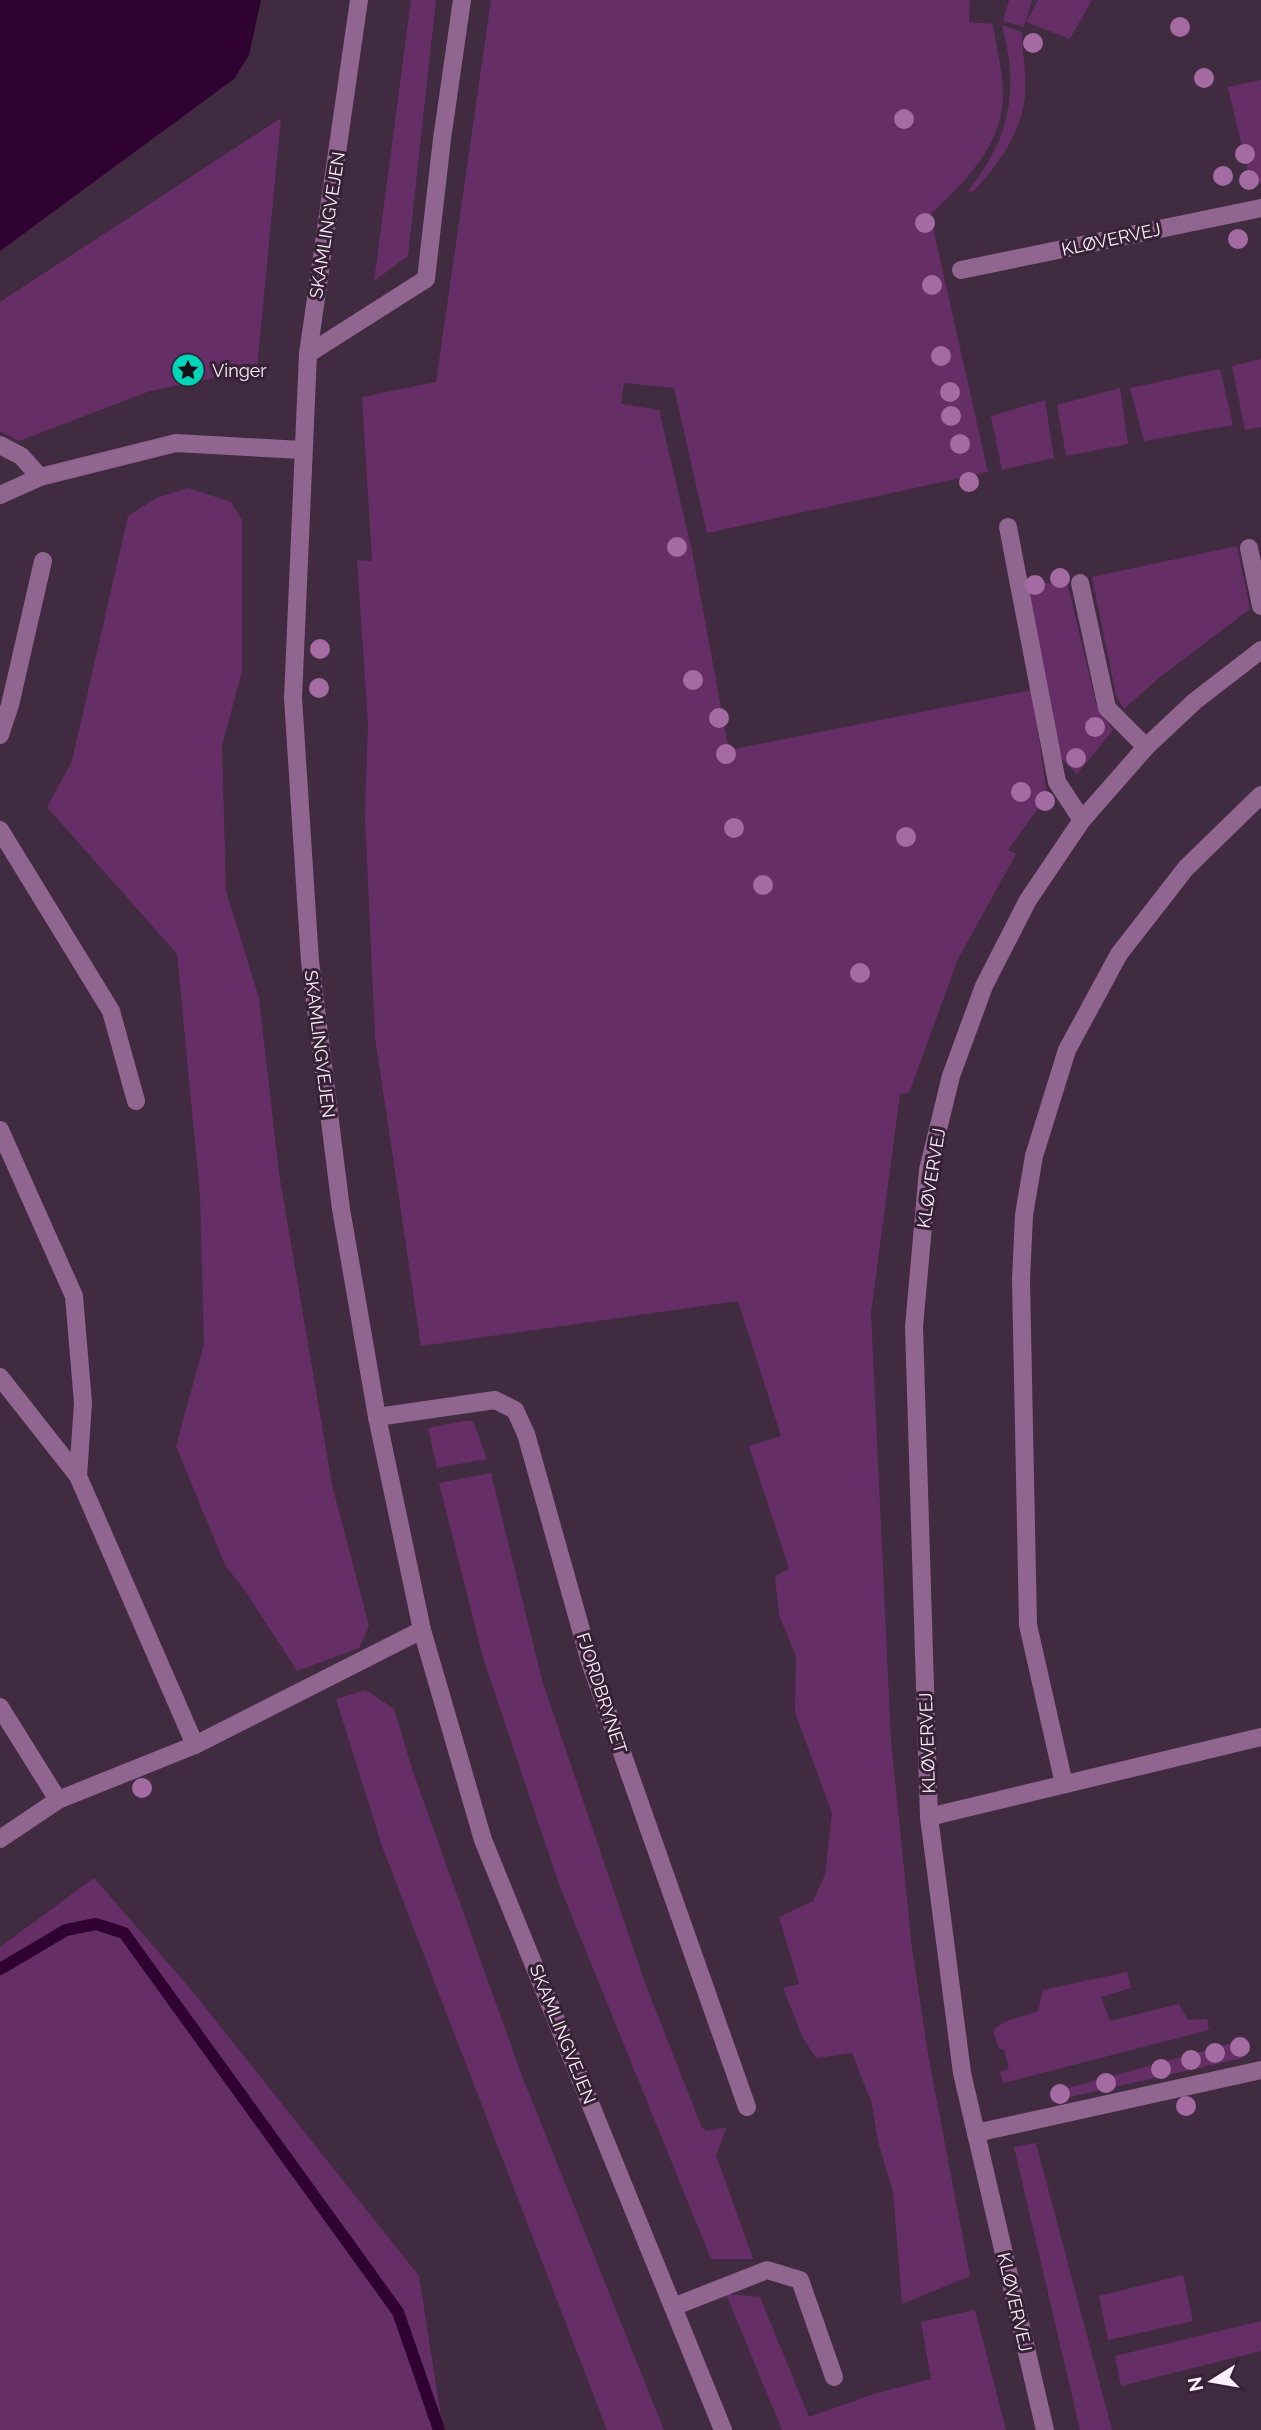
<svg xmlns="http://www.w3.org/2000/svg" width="1261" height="2430" font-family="Raleway,sans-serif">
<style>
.green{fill:#662e66}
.water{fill:#300231}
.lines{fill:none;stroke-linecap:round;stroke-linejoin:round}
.stream{stroke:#300231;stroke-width:12}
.minor{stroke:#90658f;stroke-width:18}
.tree{fill:#a46aa2}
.labels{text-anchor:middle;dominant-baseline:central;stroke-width:6;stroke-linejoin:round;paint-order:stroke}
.street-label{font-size:18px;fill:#fdeefc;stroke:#362136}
.poi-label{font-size:18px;fill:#fdeefc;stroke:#362136;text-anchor:start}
</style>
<rect width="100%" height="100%" fill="#412b40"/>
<!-- green -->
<g class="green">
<path d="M411,0h25l-28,256 -34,25z"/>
<path d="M491,0h479l-1,22 24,2c3,23 10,47 10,70 0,51 -38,88 -73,121l58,257 -281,61 -33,-145 -50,-5 -3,21 38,6 33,141 37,199 303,-60 15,106 -39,54 8,4 -58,105 -49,134 -9,1 -29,219 20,427 21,208 16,106 42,222 -68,28 -9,-113 -15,-49 -6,-38 -20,-51 -36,5 -13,-20 -20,-50 16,-4 -20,-67 34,-16 12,-26 7,-62 -37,-101 1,-56 -17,-41 -4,-39 14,-7 -40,-123 32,-10 -43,-135 -317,45 -46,-309 -10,-221 3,-93 -11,-163 15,1 -10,-164 74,-15z"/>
<path d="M1009,0h23l-8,27 -21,-6z"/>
<path d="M1038,0h54l-22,39 -44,-17z"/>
<path d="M1002,25l20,7c0,22 6,49 2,71 -6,35 -27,63 -51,89l-5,-1c43,-54 51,-100 34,-166z"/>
<path d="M1261,80v103l-10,2 -23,-98z"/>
<path d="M281,118l-24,251 -107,22 -131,50 -19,-10v-129z"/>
<path d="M1261,359v68l-16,3 -13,-64z"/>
<path d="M1220,369l13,56 -89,16 -14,-53z"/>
<path d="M1120,388l8,56 -62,12 -9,-51z"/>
<path d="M1045,400l9,58 -52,12 -11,-54z"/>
<path d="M188,488l43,14 11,18v151l-20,75 4,145 33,107 20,175 53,312 37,141 -10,22 -62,23 -51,-79 -21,-27 -49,-119 28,-102 -4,-149 -23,-241 -130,-147 25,-46 56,-245 28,-18z"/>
<path d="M1237,546l13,63 -90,68 -36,32 -8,-14 -24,-118z"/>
<path d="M1067,582l30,125 16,23 -36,44 -15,-15 -39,-175z"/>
<path d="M464,1421h9l14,38 -50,9 -9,-40z"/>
<path d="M491,1473l51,207 103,303 57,145 6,3 19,-4 -11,28 37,104h-42l-151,-372 -76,-226 -45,-178z"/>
<path d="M366,1690l28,19 19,63 109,304 142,354h-57l-225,-584 -46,-147z"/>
<path d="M94,1878l94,108 231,290 24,154h-443v-483z"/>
<path d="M1127,1972l4,16 -30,9 9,24 69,-17 9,16 19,-1 2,11 -206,53 -3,-11 9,-4 -5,-19h-5l-6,-19 11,-8 34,-11 5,-21z"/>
<path d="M1240,2041l3,17 -191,43 -2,-8z"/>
<path d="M1036,2143l76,287h-32l-66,-283z"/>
<path d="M1183,2275l10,46 -85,19 -9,-44z"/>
<path d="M726,2294l34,3 49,120 65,-23 57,-15 -10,-57 54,-12 31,120h-224z"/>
<path d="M1261,2321v30l-140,35 -6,-30z"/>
</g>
<!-- water -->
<path class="water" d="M0,0h261l-12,55 -15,24 -234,172z"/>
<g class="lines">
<!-- stream -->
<path class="stream" d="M0,1969l66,-39 30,-6 28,9 274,379 41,118"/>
<!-- minor -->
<g class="minor">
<path d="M359,0l-51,354 -15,344 17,263 31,248 36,208 45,213 61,210 240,590"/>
<path d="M961,270l300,-62"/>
<path d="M308,354l118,-75 16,-140 20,-139"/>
<path d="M0,445l21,11 19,21"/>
<path d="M0,495l40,-18 136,-34 125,7"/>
<path d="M1008,527l49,255 25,38"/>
<path d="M1249,548l12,58"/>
<path d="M1080,583l27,125 39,39"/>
<path d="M0,735l10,-30 33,-144"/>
<path d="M0,830l111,181 25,90"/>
<path d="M0,1130l74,166 9,107 -5,73"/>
<path d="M0,1377l78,99 117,269"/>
<path d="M377,1417l118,-17 20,10 11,24 64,228 157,445"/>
<path d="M0,1707l58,93 137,-55 227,-115"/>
<path d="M1064,1784l-36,-159 -7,-345 3,-65 10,-59 33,-106 52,-96 67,-86 75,-73"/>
<path d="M929,1817l332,-80"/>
<path d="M0,1839l58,-39"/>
<path d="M976,2133l285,-63"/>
<path d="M673,2307l94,-37 33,10 34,97"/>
<path d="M1045,2430l-83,-357 -33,-256 -15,-490 14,-157 23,-94 33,-90 44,-86 54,-80 64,-73 49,-46 66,-51"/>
</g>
</g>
<!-- trees -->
<g class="tree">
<circle cx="1180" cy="27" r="10"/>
<circle cx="1033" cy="43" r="10"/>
<circle cx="1204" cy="78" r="10"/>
<circle cx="904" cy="119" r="10"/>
<circle cx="1245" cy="154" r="10"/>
<circle cx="1223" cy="176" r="10"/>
<circle cx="1249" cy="180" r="10"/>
<circle cx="925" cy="223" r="10"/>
<circle cx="1238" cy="239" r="10"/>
<circle cx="932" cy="285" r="10"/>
<circle cx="941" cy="356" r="10"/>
<circle cx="950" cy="392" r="10"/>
<circle cx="951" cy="416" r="10"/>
<circle cx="960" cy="444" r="10"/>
<circle cx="969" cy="482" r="10"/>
<circle cx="677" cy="547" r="10"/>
<circle cx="1060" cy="578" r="10"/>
<circle cx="1035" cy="585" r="10"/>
<circle cx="320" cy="649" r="10"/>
<circle cx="693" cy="680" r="10"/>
<circle cx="319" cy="688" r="10"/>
<circle cx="719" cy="718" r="10"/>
<circle cx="1095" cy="727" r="10"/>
<circle cx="726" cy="754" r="10"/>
<circle cx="1076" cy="758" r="10"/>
<circle cx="1021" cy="792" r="10"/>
<circle cx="1045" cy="801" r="10"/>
<circle cx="734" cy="828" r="10"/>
<circle cx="906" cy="837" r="10"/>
<circle cx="763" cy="885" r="10"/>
<circle cx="860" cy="973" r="10"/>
<circle cx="142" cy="1788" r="10"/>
<circle cx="1240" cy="2047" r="10"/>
<circle cx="1215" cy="2053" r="10"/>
<circle cx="1191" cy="2060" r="10"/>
<circle cx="1161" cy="2069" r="10"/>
<circle cx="1106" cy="2083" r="10"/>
<circle cx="1060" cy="2094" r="10"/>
<circle cx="1186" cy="2106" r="10"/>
</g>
<!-- icons -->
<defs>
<symbol id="sight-disc" viewBox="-11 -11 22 22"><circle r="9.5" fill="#00d5b7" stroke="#362136"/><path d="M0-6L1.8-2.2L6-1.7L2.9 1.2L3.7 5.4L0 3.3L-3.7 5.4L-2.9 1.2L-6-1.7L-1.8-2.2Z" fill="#111"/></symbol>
</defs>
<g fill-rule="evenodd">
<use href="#sight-disc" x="169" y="351" width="38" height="38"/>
</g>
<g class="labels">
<!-- street labels -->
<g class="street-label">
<text transform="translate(327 225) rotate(-81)">SKAMLINGVEJEN</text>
<text transform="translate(1111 239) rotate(-12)">KLØVERVEJ</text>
<text transform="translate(320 1044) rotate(83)">SKAMLINGVEJEN</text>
<text transform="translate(931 1178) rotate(-81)">KLØVERVEJ</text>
<text transform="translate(602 1693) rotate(72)">FJORDBRYNET</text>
<text transform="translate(927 1743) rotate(-92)">KLØVERVEJ</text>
<text transform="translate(563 2034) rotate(68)">SKAMLINGVEJEN</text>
<text transform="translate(1015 2302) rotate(77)">KLØVERVEJ</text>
</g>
<!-- poi labels -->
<g class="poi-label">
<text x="212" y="370">Vinger</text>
</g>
</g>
<!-- north arrow -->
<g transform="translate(1212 2381) rotate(259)" stroke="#362136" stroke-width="5" paint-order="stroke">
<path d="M0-5L12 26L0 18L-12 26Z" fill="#fdeefc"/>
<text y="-10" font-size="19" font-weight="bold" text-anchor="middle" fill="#fdeefc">N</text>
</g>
</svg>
